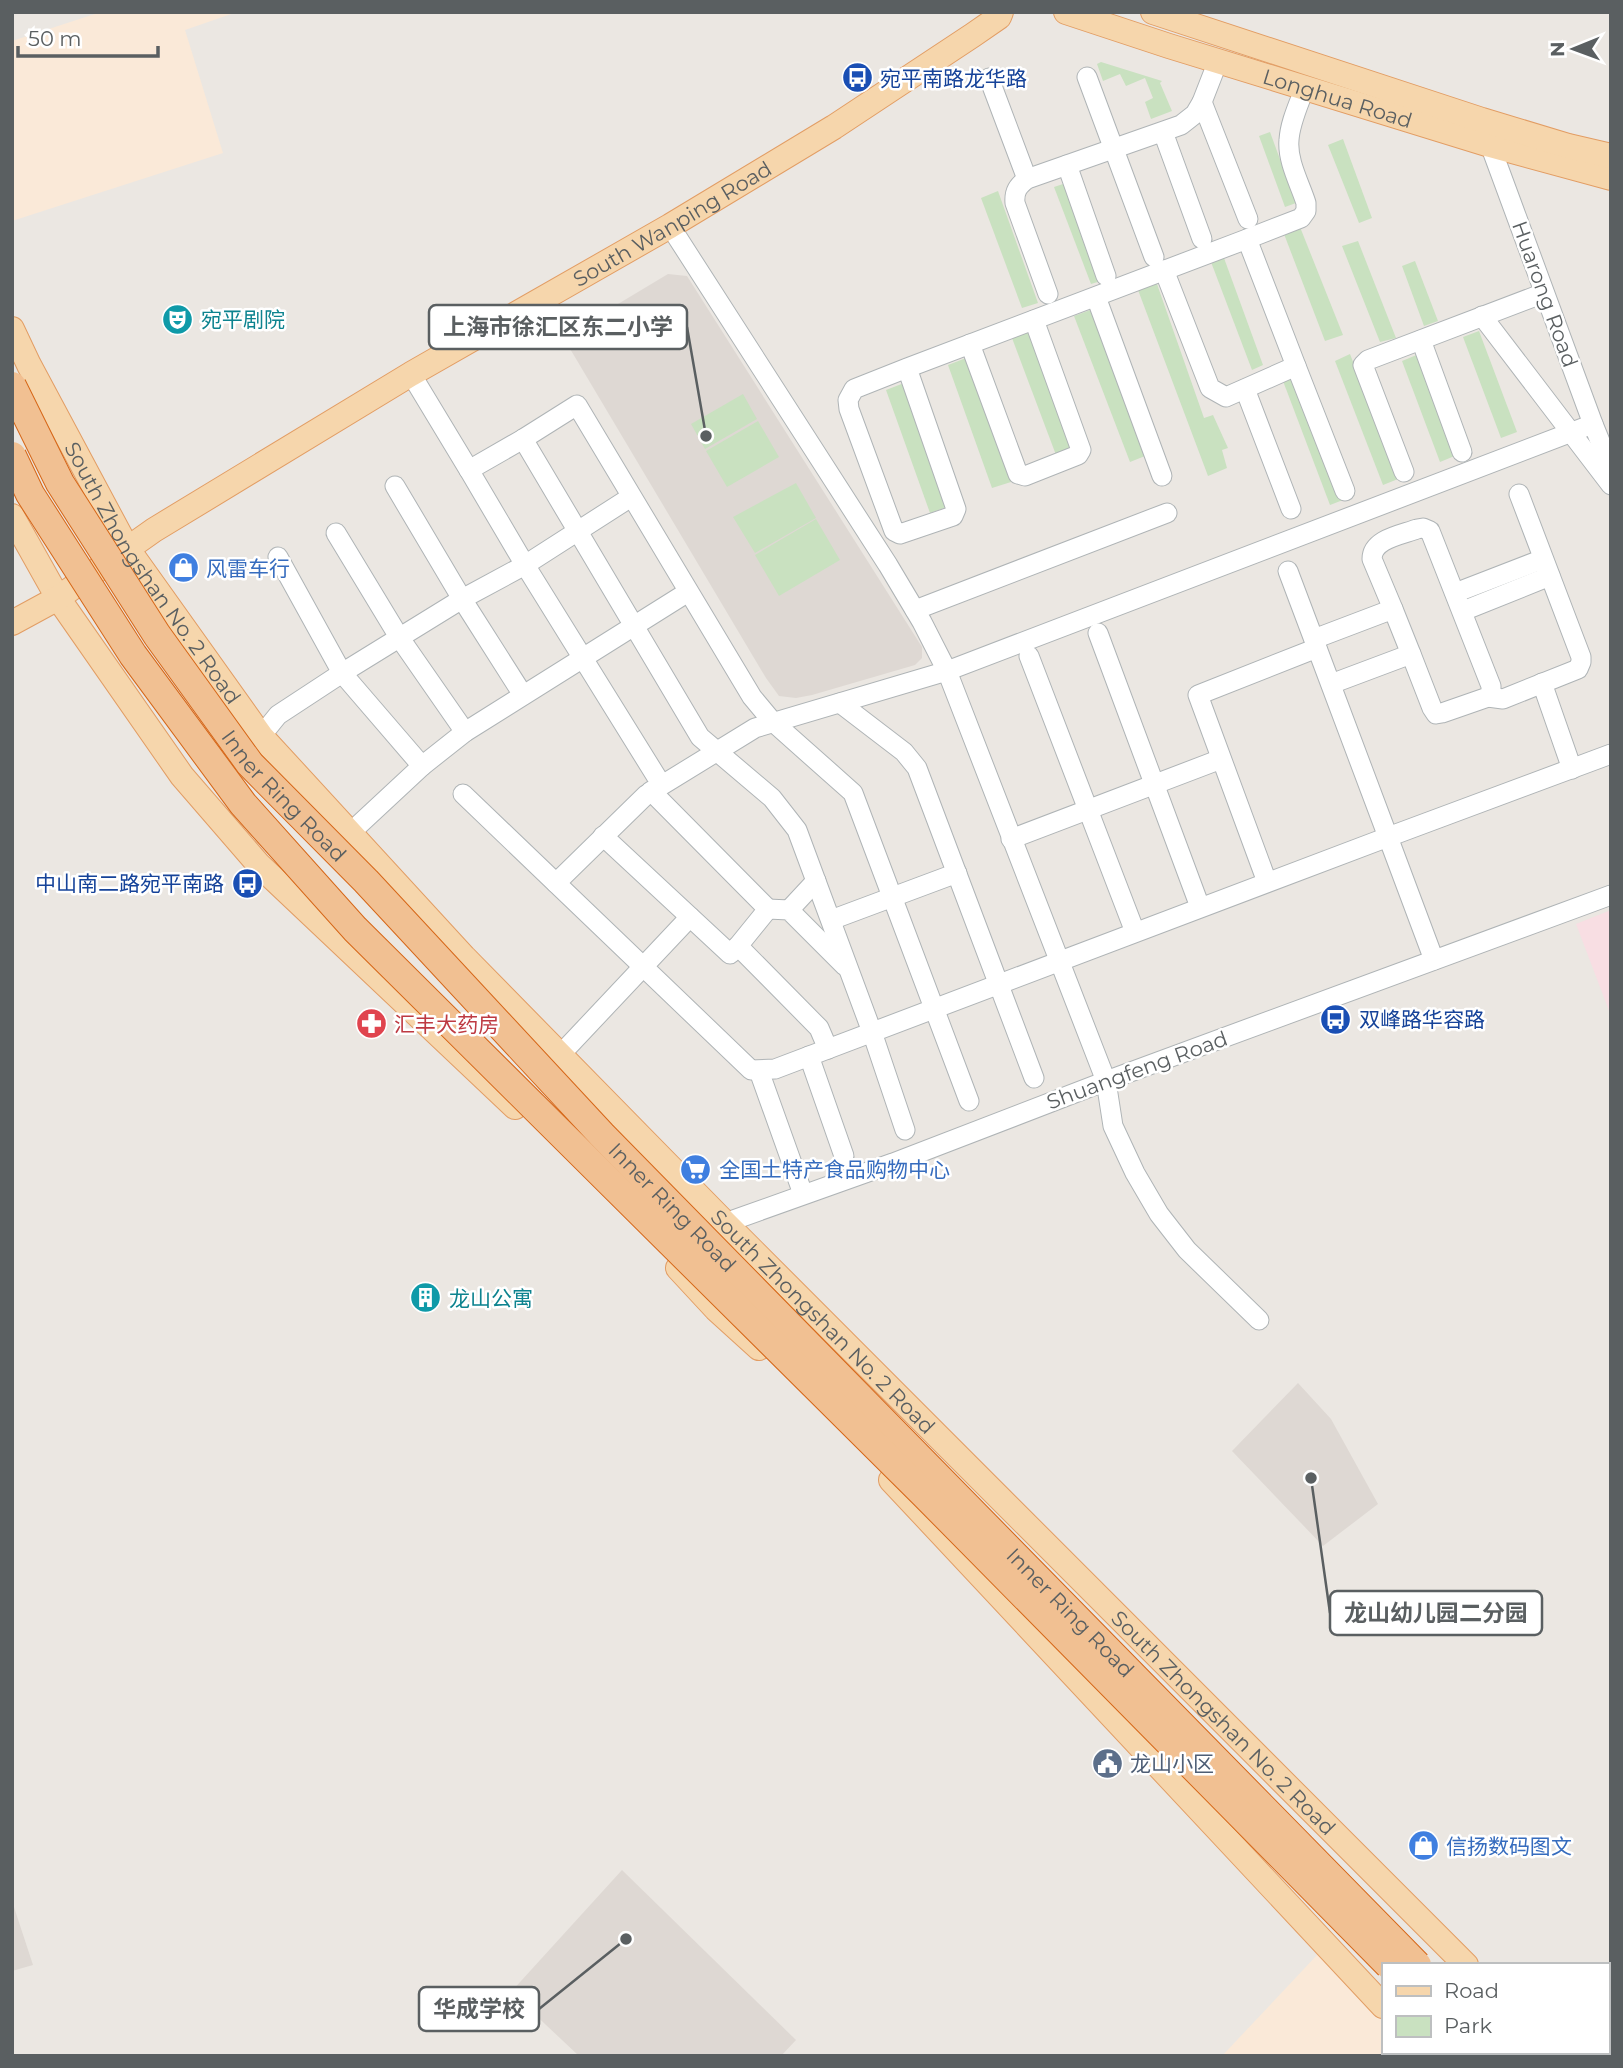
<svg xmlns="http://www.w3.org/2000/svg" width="1623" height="2068" font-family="Montserrat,'Noto Sans SC',sans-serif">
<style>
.commercial{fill:#fae9d8}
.education{fill:#ded8d3}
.medical{fill:#f8dee3}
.green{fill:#c9e1c0}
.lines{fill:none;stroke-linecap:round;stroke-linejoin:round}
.minor-casing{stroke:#afb4b6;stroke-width:21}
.major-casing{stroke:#e29d64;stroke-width:26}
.highway-casing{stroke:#d66617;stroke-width:30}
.minor{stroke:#fff;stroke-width:19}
.major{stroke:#f6d6ac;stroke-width:24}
.highway{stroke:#f1c092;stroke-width:28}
.highway-bridge-casing{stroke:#d66617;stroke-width:30;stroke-linecap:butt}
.highway-bridge{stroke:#f1c092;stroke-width:28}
.labels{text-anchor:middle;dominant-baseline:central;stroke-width:5;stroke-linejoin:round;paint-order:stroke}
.transit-label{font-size:21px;fill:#164399;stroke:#fff;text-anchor:start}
.street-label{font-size:21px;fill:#5a5f61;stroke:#fff}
.culture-label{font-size:21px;fill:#0d838f;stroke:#fff;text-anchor:start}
.shop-label{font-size:21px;fill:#366cbe;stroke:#fff;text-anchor:start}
.health-label{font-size:21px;fill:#be3a42;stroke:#fff;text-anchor:start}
.service-label{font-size:21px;fill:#4e5e75;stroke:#fff;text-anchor:start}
.leader{fill:none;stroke:#5a5f61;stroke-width:2.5}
.callout-dot{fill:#5a5f61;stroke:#fff;stroke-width:2.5}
.callout{fill:#fff;stroke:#5a5f61;stroke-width:2.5}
.callout-label{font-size:23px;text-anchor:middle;font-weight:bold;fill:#5a5f61}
</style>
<rect width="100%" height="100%" fill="#ebe7e2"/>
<!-- commercial -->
<g class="commercial">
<path d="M101,12h136l-52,18 38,123 -211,68v-180z"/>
<path d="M1318,1954l65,68v30h29l3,4h-193z"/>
</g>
<!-- education -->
<g class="education">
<path d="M668,274l19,2 235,371v11l-7,7 -103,30 -16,3 -17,-2 -13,-18 -203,-341z"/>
<path d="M1298,1383l33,36 47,85 -55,42 -91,-95z"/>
<path d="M622,1870l174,170 -15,16h-202l-68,-64z"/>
<path d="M12,1901l21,64 -21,6z"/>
</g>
<!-- medical -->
<path class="medical" d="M1611,910v106l-35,-92z"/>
<!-- green -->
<g class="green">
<path d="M1101,62l61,19 -2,2 12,28 -21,8 -6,-17 8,-4 -8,-20 -19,8 -6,-12 -17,7 -6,-17z"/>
<path d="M1270,132l26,71 -11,4 -26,-71z"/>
<path d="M1343,139l29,79 -13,5 -31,-78z"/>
<path d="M1066,183l35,98 -10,3 -37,-97z"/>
<path d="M998,191l40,112 -16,5 -41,-110z"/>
<path d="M1300,227l43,108 -18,6 -41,-107z"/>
<path d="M1358,241l38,97 -16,4 -38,-96z"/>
<path d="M1224,258l39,107 -11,5 -41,-108z"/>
<path d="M1415,261l23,60 -14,5 -22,-60z"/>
<path d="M1157,284l47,134 9,-3 15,33 -6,2 5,18 -19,8 -70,-186z"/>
<path d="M1093,309l52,147 -15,6 -56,-146z"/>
<path d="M1479,331l38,101 -16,6 -38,-101z"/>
<path d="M1028,332l44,117 -16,6 -44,-117z"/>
<path d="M1350,354l48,125 -15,6 -48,-124z"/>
<path d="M1419,354l38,101 -17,7 -38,-101z"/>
<path d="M966,358l45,124 -19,6 -44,-123z"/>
<path d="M1297,376l46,124 -13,5 -47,-124z"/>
<path d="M904,383l43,124 -17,6 -44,-123z"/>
<path d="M743,394l14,25 -52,30 -14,-25z"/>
<path d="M758,421l21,36 -52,30 -21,-36z"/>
<path d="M796,483l20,35 -61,35 -22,-36z"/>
<path d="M816,519l24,41 -61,36 -24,-41z"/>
</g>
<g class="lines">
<defs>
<g id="minor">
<path d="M1087,77l67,180"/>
<path d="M989,78l38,101"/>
<path d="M1202,102l46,117"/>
<path d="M1163,132l39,107"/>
<path d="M1486,134l107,290 18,44"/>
<path d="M1067,165l39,111"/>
<path d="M670,226l218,339 34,57 25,49 159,410 7,45 22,47 24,41 28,36 72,70"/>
<path d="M1164,270l46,118 16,9 70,-31 -49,-127"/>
<path d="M1048,294l-33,-91c-1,-12 3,-17 12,-24l154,-54 14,-11 7,-12 16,-41"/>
<path d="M1096,297l66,179"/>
<path d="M1482,316l129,169"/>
<path d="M1421,340l41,112"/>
<path d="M970,344l48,130 7,2 53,-21 3,-5 -47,-130"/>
<path d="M1296,366l49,125"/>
<path d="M907,368l49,141 -3,7 -53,18 -6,-3 -45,-122 -1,-9 6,-11 53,-21 340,-129 54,-21 5,-7v-8c-6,-19 -19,-42 -17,-63 1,-18 10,-36 16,-53"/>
<path d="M411,374l58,96"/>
<path d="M1245,389l46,120"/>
<path d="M523,439l177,298 72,61 25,32 75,202 33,98"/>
<path d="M1404,472l-41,-107 5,-5 176,-67"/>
<path d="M395,486l67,113 61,96"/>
<path d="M336,533l63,104 66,95"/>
<path d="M278,557l64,116 80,93"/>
<path d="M1288,571l29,77"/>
<path d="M1455,593l88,-34"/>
<path d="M1393,609l-21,-50c0,-20 29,-24 45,-30l6,-1 7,3 61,155v6l-3,5 -46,16 -6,1 -4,-6 -21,-54"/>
<path d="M915,610l252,-97"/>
<path d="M1463,611l87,-35"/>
<path d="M1098,633l102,274"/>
<path d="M1314,639l79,-30 18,45 -80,30"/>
<path d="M1029,656l106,276"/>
<path d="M1542,683l30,86"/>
<path d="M1488,697l15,2 75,-30 3,-7v-5l-62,-163"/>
<path d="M840,703l64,49 13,16 117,310"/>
<path d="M261,736l17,-21 64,-42 120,-74 63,-34 106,-68"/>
<path d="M661,784l-136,-219 -56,-95 54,-31 54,-34 175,292 20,24 81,72 116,308"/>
<path d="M651,791l117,118 -30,37"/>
<path d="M463,794l288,276 24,-1 613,-232 46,123"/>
<path d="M350,833l72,-67 43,-34 223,-140"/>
<path d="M603,836l127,118 8,-8 81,82 9,21"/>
<path d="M1011,839l210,-80"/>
<path d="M1267,882l-69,-187 119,-47 71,189 223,-83"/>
<path d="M556,883l90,-88 109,-67 192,-57 646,-247"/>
<path d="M768,909l21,1 56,56"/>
<path d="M789,910l27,-29"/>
<path d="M831,920l126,-47"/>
<path d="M560,1055l130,-138"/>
<path d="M809,1056l35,100"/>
<path d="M759,1071l44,123"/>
<path d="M716,1230l9,-7 168,-60 213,-82 505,-186"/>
</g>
<g id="major">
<path id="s1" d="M1066,12l103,34 321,99 121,33"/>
<path d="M1153,12l329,108 86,26 43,10"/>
<path id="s2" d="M12,329l17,36 98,183 134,188 203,221 261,266 741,742"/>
<path d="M12,516l46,82 124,178 77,89 256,242"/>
<path id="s3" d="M12,623l46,-25 96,-68 257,-156 259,-148 164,-99 139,-92 26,-18 2,-5"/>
<path d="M678,1268l38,41 43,39"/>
<path d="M891,1480l492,526"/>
<path d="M1426,2052l4,4"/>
<path d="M1554,2052l3,4"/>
</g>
<g id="highway">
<path d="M1476,2052l3,4"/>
<path d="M1504,2052l3,4"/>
</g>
</defs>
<!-- minor casing -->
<use href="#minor" class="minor-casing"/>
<!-- major casing -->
<use href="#major" class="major-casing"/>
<!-- highway casing -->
<use href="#highway" class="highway-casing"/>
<!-- minor -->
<use href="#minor" class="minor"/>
<!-- major -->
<use href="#major" class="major"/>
<!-- highway -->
<use href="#highway" class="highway"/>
<defs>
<g id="highway-bridge">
<path id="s4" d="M12,386l48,97 97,152 93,129 116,117 236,254 815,830"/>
<path d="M12,456l18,38 103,161 110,149 112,125 569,565 465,471"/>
</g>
</defs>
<!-- highway-bridge casing -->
<use href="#highway-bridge" class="highway-bridge-casing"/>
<!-- highway-bridge -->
<use href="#highway-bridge" class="highway-bridge"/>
</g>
<!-- icons -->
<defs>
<symbol id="bus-disc" viewBox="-11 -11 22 22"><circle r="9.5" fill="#1a4fb4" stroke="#fff"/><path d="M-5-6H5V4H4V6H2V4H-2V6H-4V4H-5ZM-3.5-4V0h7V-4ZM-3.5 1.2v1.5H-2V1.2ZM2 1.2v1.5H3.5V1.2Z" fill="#fff"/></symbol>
<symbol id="theatre-disc" viewBox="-11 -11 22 22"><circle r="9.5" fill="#0f9aa8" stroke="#fff"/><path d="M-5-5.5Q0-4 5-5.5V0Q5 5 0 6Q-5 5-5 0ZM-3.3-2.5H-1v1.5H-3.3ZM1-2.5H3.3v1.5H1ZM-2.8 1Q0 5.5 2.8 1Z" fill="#fff"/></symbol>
<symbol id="shop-disc" viewBox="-11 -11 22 22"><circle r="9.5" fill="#3f7fe0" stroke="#fff"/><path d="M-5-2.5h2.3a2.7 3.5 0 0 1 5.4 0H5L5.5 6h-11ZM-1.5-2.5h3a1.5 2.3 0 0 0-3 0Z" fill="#fff"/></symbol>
<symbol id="pharmacy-disc" viewBox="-11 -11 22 22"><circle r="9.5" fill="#e0444e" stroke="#fff"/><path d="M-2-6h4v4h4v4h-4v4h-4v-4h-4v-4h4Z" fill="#fff"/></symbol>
<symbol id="supermarket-disc" viewBox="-11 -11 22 22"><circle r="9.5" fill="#3f7fe0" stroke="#fff"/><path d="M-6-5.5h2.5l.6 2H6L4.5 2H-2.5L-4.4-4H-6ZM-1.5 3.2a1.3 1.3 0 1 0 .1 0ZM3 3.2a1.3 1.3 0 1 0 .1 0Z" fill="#fff"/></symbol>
<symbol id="building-disc" viewBox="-11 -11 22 22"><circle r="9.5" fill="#0f9aa8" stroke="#fff"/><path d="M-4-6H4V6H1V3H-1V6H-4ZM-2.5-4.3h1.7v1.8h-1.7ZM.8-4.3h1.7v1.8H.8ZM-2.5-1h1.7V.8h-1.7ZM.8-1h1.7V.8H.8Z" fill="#fff"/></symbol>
<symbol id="civic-disc" viewBox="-11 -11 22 22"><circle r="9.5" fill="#5c6f8a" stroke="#fff"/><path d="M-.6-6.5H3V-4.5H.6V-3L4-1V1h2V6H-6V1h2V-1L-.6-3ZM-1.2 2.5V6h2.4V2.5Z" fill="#fff"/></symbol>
</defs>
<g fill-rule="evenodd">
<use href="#bus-disc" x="840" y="60" width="35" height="35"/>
<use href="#theatre-disc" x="160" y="302" width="35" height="35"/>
<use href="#shop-disc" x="166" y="550" width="35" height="35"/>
<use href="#bus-disc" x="230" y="866" width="35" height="35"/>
<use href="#bus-disc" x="1318" y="1002" width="35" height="35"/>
<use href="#pharmacy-disc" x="354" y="1006" width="35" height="35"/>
<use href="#supermarket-disc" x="678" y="1152" width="35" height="35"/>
<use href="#building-disc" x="408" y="1280" width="35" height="35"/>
<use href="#civic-disc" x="1090" y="1746" width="35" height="35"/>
<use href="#shop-disc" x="1406" y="1828" width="35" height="35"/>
</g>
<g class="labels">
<!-- transit labels -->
<g class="transit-label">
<text x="880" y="78">宛平南路龙华路</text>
<text x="224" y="883" text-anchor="end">中山南二路宛平南路</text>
<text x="1359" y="1019">双峰路华容路</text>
</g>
<!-- street labels -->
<g class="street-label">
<text stroke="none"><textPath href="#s1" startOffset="285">Longhua Road</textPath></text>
<text stroke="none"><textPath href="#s3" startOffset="772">South Wanping Road</textPath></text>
<text transform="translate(1545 294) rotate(70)">Huarong Road</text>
<text stroke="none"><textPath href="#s2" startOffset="282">South Zhongshan No. 2 Road</textPath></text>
<text stroke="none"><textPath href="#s4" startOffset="494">Inner Ring Road</textPath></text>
<text transform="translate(1137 1070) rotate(-20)">Shuangfeng Road</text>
<text stroke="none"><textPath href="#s4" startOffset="1060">Inner Ring Road</textPath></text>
<text stroke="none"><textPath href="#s2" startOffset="1290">South Zhongshan No. 2 Road</textPath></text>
<text stroke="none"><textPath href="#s4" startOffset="1628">Inner Ring Road</textPath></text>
<text stroke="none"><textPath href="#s2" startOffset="1857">South Zhongshan No. 2 Road</textPath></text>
</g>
<!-- culture labels -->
<g class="culture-label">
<text x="201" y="319">宛平剧院</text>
<text x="449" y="1298">龙山公寓</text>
</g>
<!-- shop labels -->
<g class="shop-label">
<text x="206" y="568">风雷车行</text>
<text x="719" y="1169">全国土特产食品购物中心</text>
<text x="1446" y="1846">信扬数码图文</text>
</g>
<!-- health labels -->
<g class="health-label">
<text x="394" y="1024">汇丰大药房</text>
</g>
<!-- service labels -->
<g class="service-label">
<text x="1130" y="1763">龙山小区</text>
</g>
</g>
<!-- callouts -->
<path class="leader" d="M706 436L687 327M1311 1478L1330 1613M626 1939L539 2009"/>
<g class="callout-dot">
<circle cx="706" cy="436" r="7"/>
<circle cx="1311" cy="1478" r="7"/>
<circle cx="626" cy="1939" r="7"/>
</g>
<g class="callout">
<rect x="429" y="305" width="258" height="44" rx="7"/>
<rect x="1330" y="1591" width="212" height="44" rx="7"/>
<rect x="419" y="1987" width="120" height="44" rx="7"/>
</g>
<g class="callout-label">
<text x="558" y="335">上海市徐汇区东二小学</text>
<text x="1436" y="1621">龙山幼儿园二分园</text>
<text x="479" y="2017">华成学校</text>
</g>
<!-- border -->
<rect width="1623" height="2068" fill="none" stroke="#5a5f61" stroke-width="28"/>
<!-- legend -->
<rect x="1382" y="1963" width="228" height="91" fill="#ffffff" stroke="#bdbfc0" stroke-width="2"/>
<rect x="1396" y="1986" width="35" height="10" fill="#f6d6ac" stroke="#bdbfc0" stroke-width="2"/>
<text x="1444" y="1998" font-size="21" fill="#5a5f61">Road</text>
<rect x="1396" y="2016" width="35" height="21" fill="#c9e1c0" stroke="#bdbfc0" stroke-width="2"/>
<text x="1444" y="2033" font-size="21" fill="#5a5f61">Park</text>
<!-- north arrow -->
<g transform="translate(1574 49) rotate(269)" stroke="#ffffff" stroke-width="5" paint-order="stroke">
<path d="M0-5L12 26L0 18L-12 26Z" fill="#5a5f61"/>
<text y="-10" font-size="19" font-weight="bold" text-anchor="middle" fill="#5a5f61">N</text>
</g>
<!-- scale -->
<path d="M18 46v10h140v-10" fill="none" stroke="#5a5f61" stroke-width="3.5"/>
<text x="28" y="46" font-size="21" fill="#5a5f61" stroke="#ffffff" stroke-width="5" paint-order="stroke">50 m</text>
</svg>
